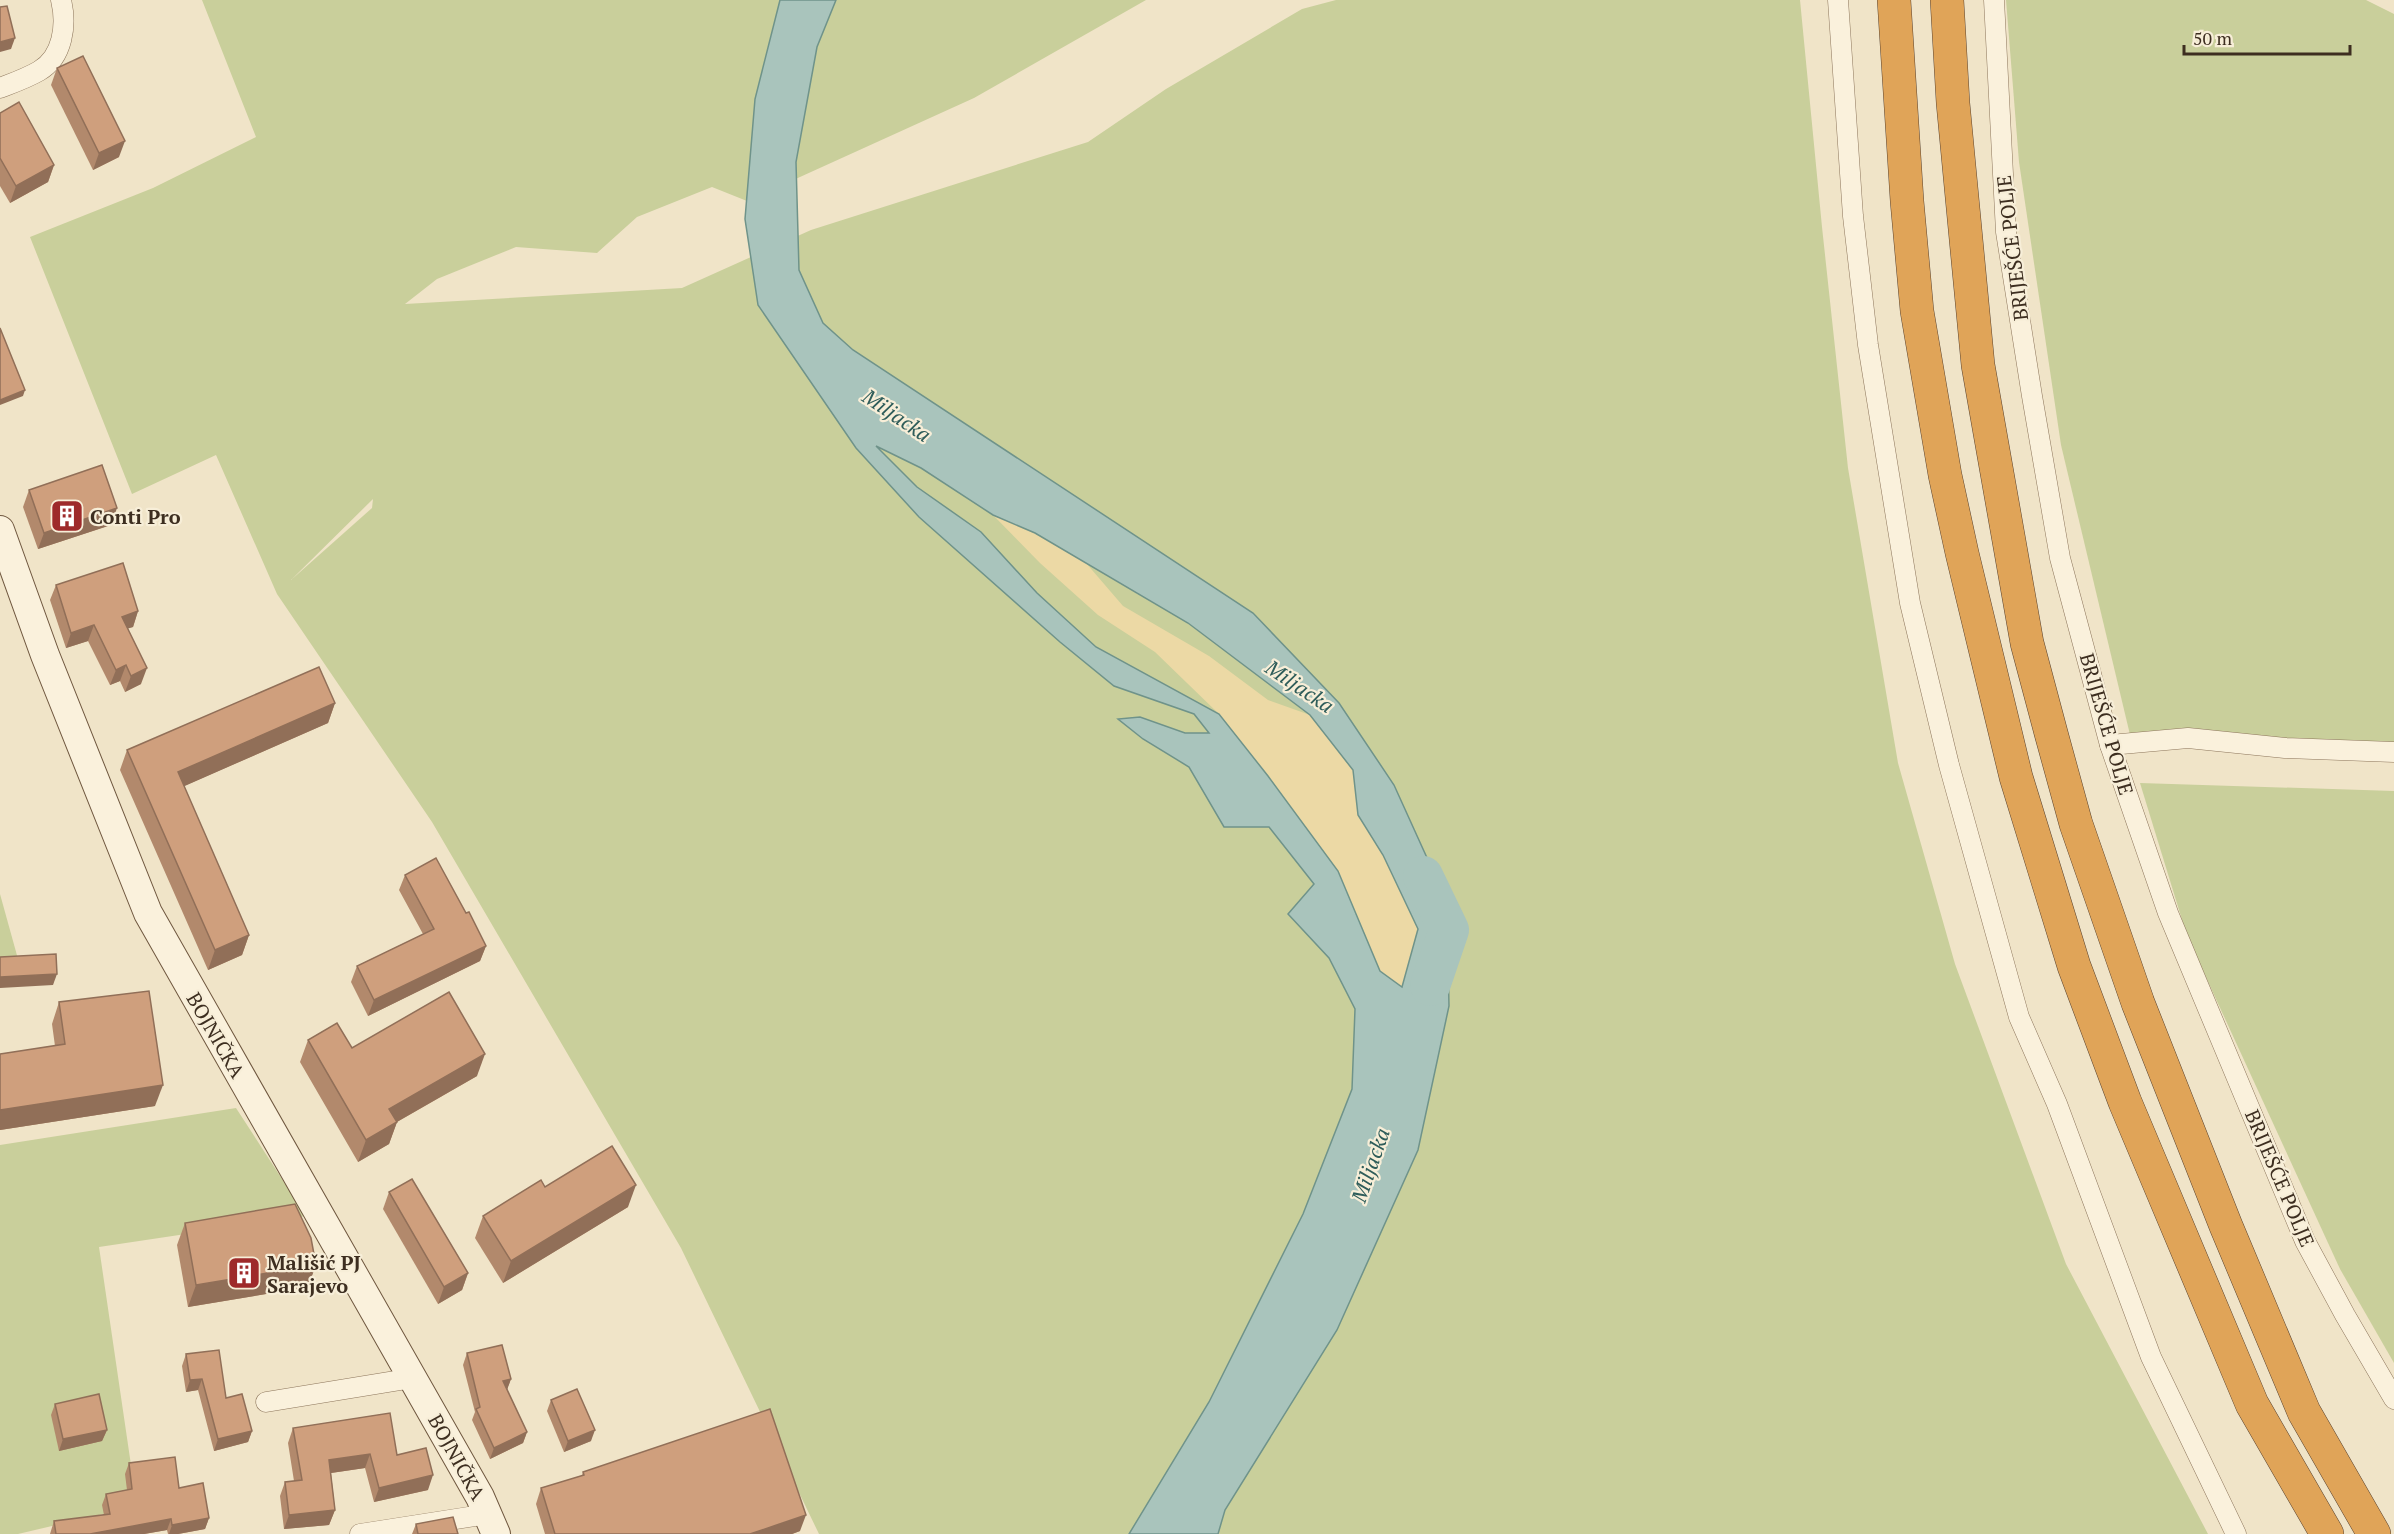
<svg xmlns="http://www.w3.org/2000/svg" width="2394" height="1534" font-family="'PT Serif',serif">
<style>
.green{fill:#c9cf9b;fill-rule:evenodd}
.sand{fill:#ecd9a5}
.water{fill:#a9c4bc;stroke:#6f938a;stroke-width:1.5;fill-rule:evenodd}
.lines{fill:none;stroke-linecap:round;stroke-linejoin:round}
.river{stroke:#a9c4bc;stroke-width:40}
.street-casing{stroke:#8d765c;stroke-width:21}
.secondary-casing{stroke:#6f573f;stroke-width:30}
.highway-casing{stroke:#5b4430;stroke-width:34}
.street{stroke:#faf1dc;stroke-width:20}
.secondary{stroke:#faf1dc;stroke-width:28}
.highway{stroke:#e0a458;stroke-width:33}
.wall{fill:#b2896c}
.shaded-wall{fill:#916f58}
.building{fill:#cf9f7d;stroke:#916f58;stroke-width:1.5}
.labels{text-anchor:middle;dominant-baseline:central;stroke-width:4.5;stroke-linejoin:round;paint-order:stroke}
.street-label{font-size:20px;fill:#3d2e20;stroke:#f7eed8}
.poi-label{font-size:20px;font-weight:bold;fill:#3d2e20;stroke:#f7eed8;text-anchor:start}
.water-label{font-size:21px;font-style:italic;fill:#2f5d5a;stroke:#f7eed8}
</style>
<rect width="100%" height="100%" fill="#f0e4c8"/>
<!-- green -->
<g class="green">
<path d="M202,0h944l-172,98 -227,103 -35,-14 -75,30 -40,36 -81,-6 -79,32 -32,25 277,-16 129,-58 277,-88 78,-53 136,-80 34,-9h464l22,227 26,241 50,295 57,201 111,300 142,270h-1389l-138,-286 -249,-426 -155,-228 -61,-139 -84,39 -102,-257 123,-49 103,-51zM373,499l-1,9 -81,72z"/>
<path d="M2006,0h360l28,14v729l-263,-4 -70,-294 -42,-283z"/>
<path d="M2140,783l254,8v572l-54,-94 -153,-333z"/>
<path d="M0,894l18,65 -18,2z"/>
<path d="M236,1108l70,108 -207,31 38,259 -119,28h-18v-389z"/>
</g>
<!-- sand -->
<path class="sand" d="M993,515l42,18 51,30 37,43 86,50 59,44 42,15 43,55 5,45 25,40 35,74 -16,58 -22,-16 -42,-100 -70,-95 -49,-62 -64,-62 -57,-37 -58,-52z"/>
<!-- water -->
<path class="water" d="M780,0h56l-19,47 -21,115 3,108 24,53 30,27 400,263 86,90 55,82 53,117 2,104 -31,144 -81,180 -112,180 -7,24h-89l80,-132 94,-188 49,-125 3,-80 -26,-51 -41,-44 26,-30 -45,-57h-45l-35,-60 -46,-28 -25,-20 22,-2 45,16h24l-15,-19 -80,-28 -54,-44 -141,-125 -63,-69 -98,-143 -13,-86 10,-120zM876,446l45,22 72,47 42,18 153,90 122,92 43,55 5,45 25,40 35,74 -16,58 -22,-16 -42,-100 -70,-95 -49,-62 -123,-67 -59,-54 -56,-61 -64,-45z"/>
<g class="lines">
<!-- river -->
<path class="river" d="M1423,876l26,54 -19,56"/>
<defs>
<g id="street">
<path d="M1838,0l15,216 15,129 42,258 39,162 70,252 38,87 94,253 85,177"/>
<path d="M1994,0l12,232 26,164 28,162 50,187 58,168 137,328 40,74 49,84"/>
<path d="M0,88c13,-5 27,-10 39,-17 24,-14 28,-46 22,-71"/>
<path d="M2110,745l78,-7 97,10 109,4"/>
<path d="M266,1402l147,-24"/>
<path d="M360,1534l128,-20"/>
</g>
<path id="secondary" d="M0,530l45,125 103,258 332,584 16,37"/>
<g id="highway">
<path d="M1894,0l13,201 10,110 28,164 17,78 54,224 58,189 51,136 127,302 75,130"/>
<path d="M1947,0l6,103 25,262 49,278 24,90 25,91 62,179 88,223 78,186 70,122"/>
</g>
</defs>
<!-- street casing -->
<use href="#street" class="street-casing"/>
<!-- secondary casing -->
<use href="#secondary" class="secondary-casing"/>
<!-- highway casing -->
<use href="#highway" class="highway-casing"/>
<!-- street -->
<use href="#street" class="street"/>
<!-- secondary -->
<use href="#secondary" class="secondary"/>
<!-- highway -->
<use href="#highway" class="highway"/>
</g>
<!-- wall -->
<g class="wall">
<path d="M57,68l62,89 -26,13 -42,-85z"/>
<path d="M0,113l54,52 -6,17 -38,21 -10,-17z"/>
<path d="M29,490l82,35 -73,24 -15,-42z"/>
<path d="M56,585l82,26 -5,16 -5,1 13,56 -16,8 -5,-11 -10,4 -22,-44 -22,7 -16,-48z"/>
<path d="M335,703l-7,20 -144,63 65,149 -7,20 -34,15 -88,-200 7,-20z"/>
<path d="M405,875l61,38 20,33 -6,15 -112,55 -17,-34 6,-16 66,-32 -24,-44z"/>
<path d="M59,1002l96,104 -155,24v-76l55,-8 -3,-22z"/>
<path d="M308,1040l44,8 125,28 -80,46 -8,22 -31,18 -58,-100z"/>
<path d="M545,1187l83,20 -125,76 -28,-45 8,-22z"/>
<path d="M389,1192l79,81 -6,17 -24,14 -55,-95z"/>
<path d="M185,1223l123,64 -120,20 -11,-62z"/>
<path d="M467,1353l44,26 -4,10 20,43 -4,11 -33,16 -18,-39 3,-8 -12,-47z"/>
<path d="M186,1354l40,44 26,33 -4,11 -34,9 -16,-61 -12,2 -4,-26z"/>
<path d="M551,1400l40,41 -27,11 -17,-41z"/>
<path d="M55,1404l52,26 -5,11 -43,10 -8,-36z"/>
<path d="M293,1428l104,27 31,35 -54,12 -9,-34 -34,5 4,37 -6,15 -45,4 -4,-33 5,-14 9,-1 -6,-38z"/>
<path d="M129,1463l50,25 30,30 -4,11 -27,5h-10l-1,-4 -23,4h-94l4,-13 50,-6 -2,-10 4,-11 21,-4 -2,-16z"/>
<path d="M583,1472l217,59 -8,3h-247l-9,-30 5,-16 41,-12z"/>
<path d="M416,1524l42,10h-46z"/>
</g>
<!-- shaded-wall -->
<g class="shaded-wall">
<path d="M15,38l-4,11 -11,3v-10z"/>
<path d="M125,141l-6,16 -26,13 6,-17z"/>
<path d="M54,165l-6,17 -38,21 6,-17z"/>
<path d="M25,390l-2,6 -23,9v-5z"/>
<path d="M117,508l-6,17 -73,24 6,-16z"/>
<path d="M138,611l-5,16 -17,5 6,-15z"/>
<path d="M94,625l-6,16 -22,7 5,-15z"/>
<path d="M126,665l-6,16 -10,4 6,-15z"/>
<path d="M147,668l-6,16 -16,8 6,-16z"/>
<path d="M335,703l-7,20 -157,69 7,-20z"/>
<path d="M249,935l-7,20 -34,15 7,-20z"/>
<path d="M486,946l-6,15 -112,55 6,-16z"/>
<path d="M57,974l-4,11 -53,3v-11z"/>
<path d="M485,1054l-8,22 -96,55 8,-22z"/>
<path d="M163,1085l-8,21 -155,24v-20z"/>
<path d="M397,1122l-8,22 -31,18 8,-22z"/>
<path d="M636,1185l-8,22 -125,76 8,-22z"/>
<path d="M316,1265l-8,22 -120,20 8,-22z"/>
<path d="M468,1273l-6,17 -24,14 6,-17z"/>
<path d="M202,1379l-4,11 -12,2 4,-12z"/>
<path d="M511,1379l-4,11 -4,-9z"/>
<path d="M107,1430l-5,11 -43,10 4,-12z"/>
<path d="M595,1430l-4,11 -27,11 4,-11z"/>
<path d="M252,1431l-4,11 -34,9 4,-12z"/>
<path d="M527,1432l-4,11 -33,16 4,-11z"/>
<path d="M370,1454l-5,14 -41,6 5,-14z"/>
<path d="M433,1475l-5,15 -54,12 5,-14z"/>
<path d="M335,1510l-6,15 -45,4 5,-14z"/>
<path d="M806,1515l-6,16 -8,3h-42z"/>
<path d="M209,1518l-4,11 -27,5h-9l3,-9z"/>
<path d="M171,1519l-4,11 -23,4h-54z"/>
</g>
<!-- building -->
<g class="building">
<path d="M7,6l8,32 -15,4v-35z"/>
<path d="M83,56l42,85 -26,12 -42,-85z"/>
<path d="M19,102l35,63 -38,21 -16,-28v-45z"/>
<path d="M0,328l25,62 -25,10z"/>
<path d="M102,465l15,43 -73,25 -15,-43z"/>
<path d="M123,563l15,48 -16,6 25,51 -16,8 -5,-11 -10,5 -22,-45 -23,8 -15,-48z"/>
<path d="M319,667l16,36 -157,69 71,163 -34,15 -88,-200z"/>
<path d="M436,858l30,55 3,-1 17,34 -112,54 -17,-34 77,-37 -29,-54z"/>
<path d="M56,954l1,20 -57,3v-20z"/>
<path d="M149,991l14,94 -163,25v-56l65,-10 -6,-42z"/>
<path d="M449,992l36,62 -96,55 8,13 -31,18 -58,-100 29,-17 15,25z"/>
<path d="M612,1146l24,39 -125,76 -28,-45 58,-36 4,7z"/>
<path d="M412,1179l56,94 -24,14 -55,-95z"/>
<path d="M295,1204l16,34 5,27 -120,20 -11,-62z"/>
<path d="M502,1345l9,34 -8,2 24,51 -33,16 -18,-39 4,-2 -13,-54z"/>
<path d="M219,1350l7,48 16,-4 10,37 -34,8 -16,-60 -12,1 -4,-26z"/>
<path d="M577,1389l18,41 -27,11 -17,-41z"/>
<path d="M99,1394l8,36 -44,9 -8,-35z"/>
<path d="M770,1409l36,106 -56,19h-195l-14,-46 43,-13 -1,-3z"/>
<path d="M390,1413l7,42 29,-7 7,27 -54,13 -9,-34 -41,6 6,50 -46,5 -4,-33 17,-2 -9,-52z"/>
<path d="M175,1457l4,31 24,-5 6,35 -37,7 -1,-6 -81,15h-34l-2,-13 56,-7 -4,-20 26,-5 -3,-26z"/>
<path d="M453,1517l5,17h-40l-2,-10z"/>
</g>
<!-- icons -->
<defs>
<symbol id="building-square" viewBox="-11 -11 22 22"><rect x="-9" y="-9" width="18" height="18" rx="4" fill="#9e2a2b" stroke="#f7eed8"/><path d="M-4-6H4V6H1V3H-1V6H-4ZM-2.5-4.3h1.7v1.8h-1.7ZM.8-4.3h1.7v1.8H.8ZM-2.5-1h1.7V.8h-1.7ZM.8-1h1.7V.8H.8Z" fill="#fff"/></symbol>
</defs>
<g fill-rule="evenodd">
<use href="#building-square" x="48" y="497" width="38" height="38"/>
<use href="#building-square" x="225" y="1254" width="38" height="38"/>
</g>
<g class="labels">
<!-- street labels -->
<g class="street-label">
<text transform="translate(2012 248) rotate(-97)">BRIJEŠĆE POLJE</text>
<text transform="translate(2107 724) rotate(74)">BRIJEŠĆE POLJE</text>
<text transform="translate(216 1035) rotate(60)">BOJNIČKA</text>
<text transform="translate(2280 1178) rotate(67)">BRIJEŠĆE POLJE</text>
<text transform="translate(457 1457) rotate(61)">BOJNIČKA</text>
</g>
<!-- poi labels -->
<g class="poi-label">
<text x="90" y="516">Conti Pro</text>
<text x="267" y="1262">Mališić PJ<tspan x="267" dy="23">Sarajevo</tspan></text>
</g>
<!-- water labels -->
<g class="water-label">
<text transform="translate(897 415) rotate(34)">Miljacka</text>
<text transform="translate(1300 686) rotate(34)">Miljacka</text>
<text transform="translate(1370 1165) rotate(-71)">Miljacka</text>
</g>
</g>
<!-- scale -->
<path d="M2184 45v9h166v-9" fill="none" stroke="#3d2e20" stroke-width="3"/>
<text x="2193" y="45" font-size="18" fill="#3d2e20" stroke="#f7eed8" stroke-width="4.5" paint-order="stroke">50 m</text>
</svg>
